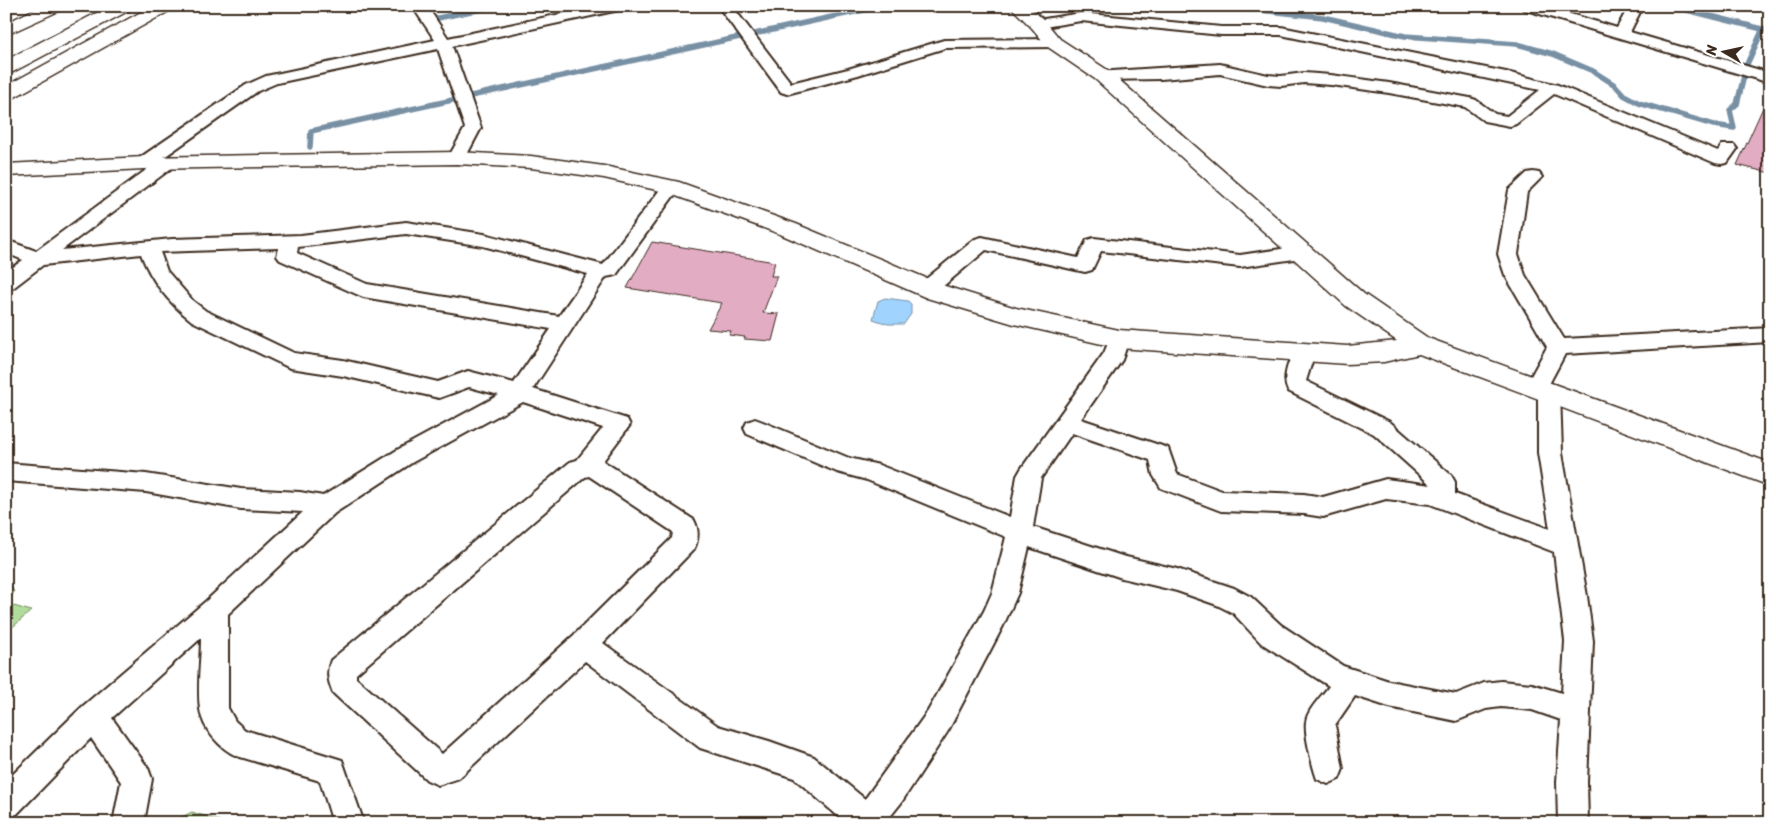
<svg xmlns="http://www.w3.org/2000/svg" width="1776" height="829" font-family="Sriracha,sans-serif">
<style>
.green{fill:#b0dd9b;stroke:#76845c}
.water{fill:#a0d4fe;stroke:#7890a4}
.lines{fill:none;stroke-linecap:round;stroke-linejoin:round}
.stream{stroke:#7890a4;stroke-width:5.5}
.building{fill:#e2acc3;stroke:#3b2a1e}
.street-casing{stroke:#3b2a1e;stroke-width:4}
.secondary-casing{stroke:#3b2a1e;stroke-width:3}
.highway-casing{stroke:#3b2a1e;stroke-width:3}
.street{fill:#fff;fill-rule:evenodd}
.secondary{fill:#fff;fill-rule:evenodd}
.highway{fill:#fff;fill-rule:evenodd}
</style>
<rect width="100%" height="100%" fill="#fff"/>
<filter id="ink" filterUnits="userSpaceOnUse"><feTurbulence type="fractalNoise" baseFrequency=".02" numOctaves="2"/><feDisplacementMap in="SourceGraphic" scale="10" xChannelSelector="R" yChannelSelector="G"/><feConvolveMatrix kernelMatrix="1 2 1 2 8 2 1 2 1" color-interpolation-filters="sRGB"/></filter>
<g filter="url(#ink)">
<!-- green -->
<g class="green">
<path d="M6,577l8,15 -7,12 24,7 -25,22z"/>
<path d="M192,812l34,11h-56z"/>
</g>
<!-- water -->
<path class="water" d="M885,298l23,3 3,3v10l-7,10h-16l-15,-5 5,-18z"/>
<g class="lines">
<!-- stream -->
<g class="stream">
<path d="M1155,6l33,2 27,-2"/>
<path d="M1224,6l99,11 82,19 112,8 36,10 40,17 22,14 9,10 15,8 75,22 20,3 -4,-18 7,-6 10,-40 16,-35"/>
<path d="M1671,6l99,25"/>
<path d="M438,18l57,-12"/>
<path d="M310,147l1,-16 571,-125"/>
</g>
</g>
<!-- building -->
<g class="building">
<path d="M1770,92v81l-33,-8z"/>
<path d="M652,242l123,20 -4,14h6l-14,37 16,1 -7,27 -28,-2 1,-2 -16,-2 2,-4 -23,-2 14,-26 -95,-15z"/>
</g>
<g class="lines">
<defs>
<g id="street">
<path d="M412,6h15l21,32 150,-32h28l-7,4 -167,36 29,82 -18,34 -6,1 -6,-1 -3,-4 17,-30 -27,-79 -161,34 -19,8 -108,76 -6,1 -6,-1 -3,-4 3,-4 108,-74 20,-9 169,-36z"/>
<path d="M718,6h14l59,77 57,-14 96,-29 110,-1 5,1 2,3 -2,3 -5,1 -109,1 -87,27 -71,19 -6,-2z"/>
<path d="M1521,6h23l73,22 12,-22h14l-13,26 140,41v10l-247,-74z"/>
<path d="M1081,13l140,14h60l225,45 52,13 160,66 4,-6h12l3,4 -10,14 -6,1 -6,-1 -161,-69 -38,30 -6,2 -26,-5 -19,-14 -76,-14 -58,-8 -27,-2 -23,3 -13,-1 -48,-11 -59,5 -59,1 -5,-2 -3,-3 3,-3 123,-8 48,11 13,1 23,-3 27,2 58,8 81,15 6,2 19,14 12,2 33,-26 -259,-55h-60l-140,-14 -43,7 -5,-1 -2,-3 2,-3 5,-1z"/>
<path d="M167,158l6,1 3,4 -3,4 -111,83 110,-11 129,-4 105,-13 78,12 119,31 62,-82 6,-1 6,1 3,4 -64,88 -10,2 -73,112 94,30 3,6 -27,36 91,59c5,10 5,19 0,29l-91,94 115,83 51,15 45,16 51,42 63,-88 56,-100 8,-18 14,-56 -139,-57 -30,-8 -90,-38 -3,-6 3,-6 8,-3 8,3 86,36 30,7 131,52 7,-41 4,-7 83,-116 8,-19 7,-2 7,2 3,5 -7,21 -41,59 87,29 9,26 45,17 82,3 19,3 63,-18 45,6 -57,-51 -86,-43c-7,-13 1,-32 9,-44l7,-2 7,2 4,5 -9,29 84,41 61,53 4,7v12l95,35 -12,-76v-59l-10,-1 -3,-6 22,-40 -42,-72 -7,-21 11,-64 18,-17 6,-1 6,1 3,4 -15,15 -9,62 7,21 39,64 206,-11v14l-205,12 -16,30 8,2 3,6 2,61 25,143 6,45 -6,141 1,41h-30l-1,-41 4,-62 -29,-10 -31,-3 -15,2 -30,12 -67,-14 -34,-11 -20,29 8,44 -4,10 -11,5 -11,-5c-4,-11 -13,-45 -11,-57 1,-12 16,-26 23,-36l-68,-43 -28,-30 -16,-8 -40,-14 -55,-13 -93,-31 -11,46 -15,33 -55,105 -47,72 -16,20h-39l-52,-45 -94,-30 -115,-87 -126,117 -21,7 -11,-5 -94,-87c-5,-12 -7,-21 -2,-33l239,-198 7,-2 26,-32 -80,-26 -110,60 -78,51 -107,101v94l7,13 10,9 97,30 22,63h-31l-13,-42 -83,-25c-17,-7 -35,-28 -37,-47 -3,-22 1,-49 1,-71l-89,80 36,50 4,11 -8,44h-31l8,-41 -30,-44 -74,76 -11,4v-37l77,-75 123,-105 97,-89 -62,-3 -95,-17 -140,-11v-18l140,11 95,15 59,3 23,4 74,-46 102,-55 -30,-8 -30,11 -96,-22 -53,-8 -98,-47c-23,-18 -41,-40 -51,-67l-98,11 -30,23 -7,1v-17l17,-12 -17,-7v-13l30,11 125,-92zM406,234l77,12 105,28 -29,42 -192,-32 -70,-31 1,-6zM279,248l-2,8 3,4 83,37 188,32 -37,54 -46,-12 -30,11 -95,-22 -49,-7 -88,-42 -13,-10 -26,-30 -7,-19zM1072,433l78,27 3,15 8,13 60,23 83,3 19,3 63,-18 44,5 124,48 11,89 -3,52 -30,-9 -31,-3 -17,2 -28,11 -67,-13 -46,-15 -62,-41 -30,-28 -17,-9 -57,-19 -55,-13 -89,-29 8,-49zM589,476l84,56 -1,6 -98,97 -132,119 -86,-76v-4l229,-197z"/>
<path d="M982,237l96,21 9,-18 7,-2 146,17 61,-9 7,2 3,4 -3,4 -7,2 -61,9 -139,-16 -9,19 -7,2 -99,-22 -51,43 -7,2 -7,-2 -3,-5 3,-5 54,-44z"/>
</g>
<path id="secondary" d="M1010,6h18l16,14 16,19 49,32 255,223 64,44 342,125v23l-351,-132 -35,8 -37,2 -228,-16 -105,-24 -87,-26 -147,-64 -115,-42 -61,-14 -73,-10 -74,-4 -313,5 -138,7v-12l138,-7 313,-5 74,4 73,10 75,16 117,42 149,62 71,22 103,22 228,16 50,-5 -51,-35 -251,-227 -47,-32 -16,-19z"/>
<g id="highway">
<path d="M41,6h22l-2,4 -55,25v-12z"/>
<path d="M110,6h22l-2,4 -117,62 -7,2v-14z"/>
<path d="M152,6h21l-2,4 -158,88 -7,2v-14z"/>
</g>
</defs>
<!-- street casing -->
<use href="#street" class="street-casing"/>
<!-- secondary casing -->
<use href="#secondary" class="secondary-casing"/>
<!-- highway casing -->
<use href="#highway" class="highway-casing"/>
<!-- street -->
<use href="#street" class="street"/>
<!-- secondary -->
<use href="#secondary" class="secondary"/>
<!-- highway -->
<use href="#highway" class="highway"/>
</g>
</g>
<!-- margin -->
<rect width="1776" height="829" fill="none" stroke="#fff" stroke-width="25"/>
<rect x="12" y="12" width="1751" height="804" fill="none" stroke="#3b2a1e" stroke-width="2" filter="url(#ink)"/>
<!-- north arrow -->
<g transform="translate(1724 52) rotate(279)" stroke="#ffffff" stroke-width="4" paint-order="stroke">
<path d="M0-4L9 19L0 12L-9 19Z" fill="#3b2a1e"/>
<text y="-8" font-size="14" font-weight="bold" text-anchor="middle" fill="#3b2a1e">N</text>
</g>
</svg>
